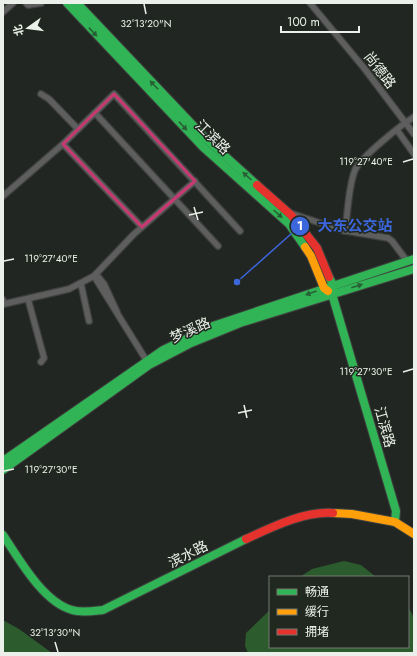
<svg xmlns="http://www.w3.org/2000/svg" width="417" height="656" font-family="Jost,'Noto Sans SC',sans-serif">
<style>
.water{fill:#2c5c2d}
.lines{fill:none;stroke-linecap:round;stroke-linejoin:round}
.street-casing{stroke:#3f413f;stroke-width:8}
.fast-casing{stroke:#3f413f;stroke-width:10}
.slow-casing{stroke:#3f413f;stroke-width:10}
.jam-casing{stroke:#3f413f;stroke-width:10}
.street{stroke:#5d5e5d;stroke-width:5.5}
.fast{stroke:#30b455;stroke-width:8}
.slow{stroke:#ff9f0a;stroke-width:8}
.jam{stroke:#e5322d;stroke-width:8}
.oneway{fill:#276035}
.marked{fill:none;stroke:#c83871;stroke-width:3;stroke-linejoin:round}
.ticks{fill:none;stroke:#ebf0eb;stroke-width:1.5}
.labels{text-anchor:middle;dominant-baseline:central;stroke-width:3;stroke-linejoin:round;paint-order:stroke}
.street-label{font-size:14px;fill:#ebf0eb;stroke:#212820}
.ticks-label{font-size:10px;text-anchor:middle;fill:#ebf0eb;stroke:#212820;stroke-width:3;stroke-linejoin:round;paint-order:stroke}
.leader{fill:none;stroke:#3c66db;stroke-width:1.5}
.callout-dot{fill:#3c66db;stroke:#212820;stroke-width:1.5}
.mark-label{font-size:12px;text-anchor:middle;font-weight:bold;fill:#fff}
.callout-label{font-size:15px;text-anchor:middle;font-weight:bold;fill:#3c66db;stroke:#212820;stroke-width:3;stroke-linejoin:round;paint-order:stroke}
</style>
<rect width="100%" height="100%" fill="#222622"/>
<!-- water -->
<g class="water">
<path d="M344,561l17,4 15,12h-76l12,-8z"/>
<path d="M408,606l6,12v35h-166l-3,-7 1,-13 24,-23v37h138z"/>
<path d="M3,620l16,9 33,24h-49z"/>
</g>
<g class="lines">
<defs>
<g id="street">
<path d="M26,3l2,2 13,-2"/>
<path d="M310,3l54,65 50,66"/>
<path d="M3,12l10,-9"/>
<path d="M41,94l8,5 29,30"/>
<path d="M95,113l123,133"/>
<path d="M397,130l17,24"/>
<path d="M3,196l60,-52"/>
<path d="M290,213l51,17 47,8 4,3 15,20"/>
<path d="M142,227l-79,-83 51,-50 126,137"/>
<path d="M345,231c3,-19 3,-43 10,-61 6,-13 46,-45 59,-53"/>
<path d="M96,274l8,10 13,28"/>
<path d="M94,276l54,87"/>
<path d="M81,284l8,37"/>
<path d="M28,299l16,59 -3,4"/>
<path d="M3,300l1,4 65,-15 25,-13 40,-42 61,-53"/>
</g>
<g id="fast">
<path d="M67,3l136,144 86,77 16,23"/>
<path d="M77,3l128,135 52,47"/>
<path d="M329,277l4,8 -1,9 64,217 -1,11"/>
<path d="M3,461l160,-111 50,-24 201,-67"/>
<path d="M3,470l146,-105 42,-22 49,-20 174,-54"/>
<path d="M3,535c16,24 40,67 69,75 10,3 21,1 31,0l143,-71"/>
</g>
<g id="slow">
<path d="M305,247l6,9 13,32 4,3"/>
<path d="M333,513l19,1 43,8 19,12"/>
</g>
<g id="jam">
<path d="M257,185l34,30 26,33 12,29"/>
<path d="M246,539c26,-12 58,-28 87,-26"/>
</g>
</defs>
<!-- street casing -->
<use href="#street" class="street-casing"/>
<!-- fast casing -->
<use href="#fast" class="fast-casing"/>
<!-- slow casing -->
<use href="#slow" class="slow-casing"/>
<!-- jam casing -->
<use href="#jam" class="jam-casing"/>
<!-- street -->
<use href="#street" class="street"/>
<!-- fast -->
<use href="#fast" class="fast"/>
<!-- slow -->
<use href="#slow" class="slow"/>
<!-- jam -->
<use href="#jam" class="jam"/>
</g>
<!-- one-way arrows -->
<defs><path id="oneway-solid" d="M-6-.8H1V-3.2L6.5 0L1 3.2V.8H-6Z"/></defs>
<g class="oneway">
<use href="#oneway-solid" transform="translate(93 32) rotate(47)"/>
<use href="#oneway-solid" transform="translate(154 85) rotate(-134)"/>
<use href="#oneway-solid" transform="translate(183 126) rotate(47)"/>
<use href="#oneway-solid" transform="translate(247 176) rotate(-138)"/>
<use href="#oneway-solid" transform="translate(278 214) rotate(42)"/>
<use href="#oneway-solid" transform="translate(357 286) rotate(-17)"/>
<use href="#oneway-solid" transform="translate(311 293) rotate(160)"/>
</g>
<!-- marked area -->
<path class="marked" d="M114,94l81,87 -53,46 -79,-83z"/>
<!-- ticks -->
<path class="ticks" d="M144,4l2,10M403,162l10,-3M194,207l4,13M189,215l14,-3M4,261l10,-2M403,372l10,-3M244,405l3,13M238,413l14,-3M4,471l10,-2M55,642l3,10"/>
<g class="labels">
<!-- street labels -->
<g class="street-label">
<text transform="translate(380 70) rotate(52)">尚德路</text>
<text transform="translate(213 137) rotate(44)">江滨路</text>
<text transform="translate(190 330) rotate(-24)">梦溪路</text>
<text transform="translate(385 427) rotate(74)">江滨路</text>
<text transform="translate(188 554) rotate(-27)">滨水路</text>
</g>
</g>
<g class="ticks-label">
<text x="146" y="27">32°13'20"N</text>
<text x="366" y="165">119°27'40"E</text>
<text x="51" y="262">119°27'40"E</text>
<text x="366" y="375">119°27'30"E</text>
<text x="51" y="473">119°27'30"E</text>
<text x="55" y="636">32°13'30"N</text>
</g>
<!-- callouts -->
<path class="leader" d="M237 282L300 226"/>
<g class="callout-dot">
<circle cx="237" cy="282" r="4"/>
<circle cx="300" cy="226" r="10"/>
</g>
<g class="mark-label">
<text x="300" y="230">1</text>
</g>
<g class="callout-label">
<text x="355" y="231">大东公交站</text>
</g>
<!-- border -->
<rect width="417" height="656" fill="none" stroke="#ebf0eb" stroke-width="8"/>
<!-- legend -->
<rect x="269" y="576" width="140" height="72" fill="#212820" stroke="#727871"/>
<rect x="277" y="589" width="20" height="6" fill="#30b455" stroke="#727871"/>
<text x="305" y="596" font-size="12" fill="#ebf0eb">畅通</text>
<rect x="277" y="609" width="20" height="6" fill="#ff9f0a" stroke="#727871"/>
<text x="305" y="616" font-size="12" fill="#ebf0eb">缓行</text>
<rect x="277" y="629" width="20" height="6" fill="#e5322d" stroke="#727871"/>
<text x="305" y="636" font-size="12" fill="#ebf0eb">拥堵</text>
<!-- north arrow -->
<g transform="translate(28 28) rotate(256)" stroke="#212820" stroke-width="3" paint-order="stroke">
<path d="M0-3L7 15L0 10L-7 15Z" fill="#ebf0eb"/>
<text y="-6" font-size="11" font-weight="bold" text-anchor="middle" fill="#ebf0eb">北</text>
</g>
<!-- scale -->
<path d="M281 26v6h78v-6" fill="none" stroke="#ebf0eb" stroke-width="2"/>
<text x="287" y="26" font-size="12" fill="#ebf0eb" stroke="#212820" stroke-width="3" paint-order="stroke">100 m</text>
</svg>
